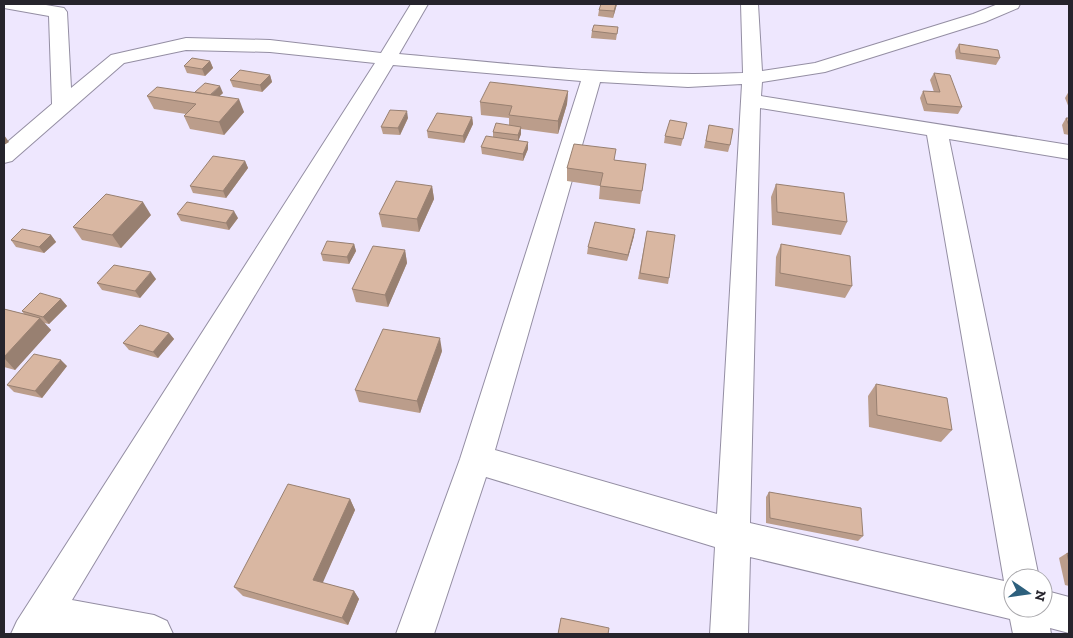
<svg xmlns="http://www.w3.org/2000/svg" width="1073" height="638" font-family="'Zilla Slab',serif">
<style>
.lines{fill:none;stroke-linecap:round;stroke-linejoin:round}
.minor-casing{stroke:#948ea3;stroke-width:2}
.minor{fill:#fff;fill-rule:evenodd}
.wall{fill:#bb9d8b}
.shaded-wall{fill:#988071}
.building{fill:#d9b7a2;stroke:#988071}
</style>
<rect width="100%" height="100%" fill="#eee7fe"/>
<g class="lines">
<defs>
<path id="minor" d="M4,4h36l24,4 3,4 4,76 40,-33 75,-17 84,2 111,13 30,-49h17l-29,50c114,10 229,24 344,19l-2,-69h17l4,67 53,-8 158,-49 25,-10h22l-2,4 -33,14 -160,50 -63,10 -1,14 308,49v14l-120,-20 90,439h-26v30h30v-18l26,7v36l-19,-5 1,6h-38l-3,-15 -260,-62 -2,77h-38l5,-87 -229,-70 -52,157h-38l64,-175 121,-378 -188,-16 -321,535 82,15 13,6 6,13h-162l6,-13 358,-558 -105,-11 -84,-2 -62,13 -112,98 -8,2v-18l48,-41 -3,-88 -45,-8zM600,82l88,5 54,-3 -25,430 -222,-64zM760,108l167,27 77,446 -254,-58z"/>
</defs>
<!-- minor casing -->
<use href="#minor" class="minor-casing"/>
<!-- minor -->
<use href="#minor" class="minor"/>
</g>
<!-- wall -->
<g class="wall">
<path d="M617,4l-4,14 -15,-2 1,-6z"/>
<path d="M618,27l-2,13 -25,-2 1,-7z"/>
<path d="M959,44l41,14 -4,7 -40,-6 -1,-8z"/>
<path d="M210,61l3,7 -8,8 -18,-3 -3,-7z"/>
<path d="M934,73l28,34 -4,7 -34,-3 -4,-13 3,-7 11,1 -4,-12z"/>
<path d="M270,75l2,7 -10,10 -29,-5 -3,-7z"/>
<path d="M568,91l-1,13 -9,30 -37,-5v5l-3,7 10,1v7l-5,12 -41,-7 -1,-7 12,-10v-5l16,-7v-7l-28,-3 -1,-13z"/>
<path d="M1069,91v17l-4,-10z"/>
<path d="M223,93l-4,3 25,16 -20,23 -34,-6 -6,-13 2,-2 -32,-5 -7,-13z"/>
<path d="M472,117l1,7 -9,19 -36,-5 -1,-7z"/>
<path d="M408,118l-8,17 -17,-1 -2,-7z"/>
<path d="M1066,118h3v17l-5,-1 -2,-9z"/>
<path d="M687,123l-6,23 -17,-3 1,-7z"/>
<path d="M709,125l21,20 -2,7 -24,-4z"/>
<path d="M615,160l31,4 -6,40 -41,-5 1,-13 -33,-5v-13z"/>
<path d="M245,161l3,7 -22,30 -33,-5 -3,-7z"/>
<path d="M776,184l71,38 -6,13 -69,-10 -1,-28z"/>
<path d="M432,186l2,13 -15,33 -37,-5 -3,-13z"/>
<path d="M177,214l61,4 -9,12 -48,-9z"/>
<path d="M151,215l-30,33 -39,-8 -9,-13z"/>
<path d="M647,231l22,47 -1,6 -30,-5z"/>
<path d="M51,235l5,7 -12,11 -28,-6 -5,-7z"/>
<path d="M634,236l-7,25 -40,-7 1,-7z"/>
<path d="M354,244l2,7 -7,13 -26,-3 -2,-7z"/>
<path d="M781,244l71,42 -7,12 -70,-12 1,-29z"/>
<path d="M405,250l2,13 -19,44 -32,-5 -4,-13z"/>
<path d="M156,279l-16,19 -38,-8 -5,-7z"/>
<path d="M61,299l6,7 -18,18 -5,-1 7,7 -36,40 -11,-3v-58l20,5 -2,-3z"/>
<path d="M169,333l5,6 -16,19 -29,-8 -6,-7z"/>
<path d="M442,351l-22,62 -61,-11 -4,-12z"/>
<path d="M67,366l-25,32 -28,-6 -7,-7z"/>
<path d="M876,384l76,46 -11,12 -72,-15 -1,-31z"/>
<path d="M769,492l94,44 -5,5 -92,-18v-26z"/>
<path d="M350,499l5,11 -33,73 32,8 5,8 -11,26 -105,-29 -9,-9z"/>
<path d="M1067,553l2,1v32l-4,-1 -6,-27z"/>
</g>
<!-- shaded-wall -->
<g class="shaded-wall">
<path d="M616,4h1l-4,14 1,-7z"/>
<path d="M210,61l3,7 -8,8 -3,-7z"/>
<path d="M270,75l2,7 -10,10 -2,-7z"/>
<path d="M220,86l3,7 -13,12 -3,-7z"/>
<path d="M568,91l-1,13 -9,30v-13z"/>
<path d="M239,99l5,13 -20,23 -5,-13z"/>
<path d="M407,111l1,7 -8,17 -2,-7z"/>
<path d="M472,117l1,7 -9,19 -1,-7z"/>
<path d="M521,127v7l-3,8v-7z"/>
<path d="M4,135l5,7 -5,3z"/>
<path d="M528,142v7l-5,12v-7z"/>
<path d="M245,161l3,7 -22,30 -3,-7z"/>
<path d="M432,186l2,13 -15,33 -2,-13z"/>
<path d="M143,202l8,13 -30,33 -9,-13z"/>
<path d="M234,211l4,7 -9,12 -3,-7z"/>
<path d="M635,229l-1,7 -7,25 1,-6z"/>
<path d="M51,235l5,7 -12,11 -5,-6z"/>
<path d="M354,244l2,7 -7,13 -2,-7z"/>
<path d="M405,250l2,13 -19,44 -3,-12z"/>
<path d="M151,272l5,7 -16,19 -5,-7z"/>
<path d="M61,299l6,7 -18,18 -6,-7z"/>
<path d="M40,318l11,12 -36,40 -11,-12v-1z"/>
<path d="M169,333l5,6 -16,19 -5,-6z"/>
<path d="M440,338l2,13 -22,62 -3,-12z"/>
<path d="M61,360l6,6 -25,32 -7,-7z"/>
<path d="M350,499l5,11 -35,79 -7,-9z"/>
<path d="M354,591l5,8 -11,26 -6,-7z"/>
</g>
<!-- building -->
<g class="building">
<path d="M601,4h15l-2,7 -15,-1z"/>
<path d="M594,25l24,2 -1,7 -25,-3z"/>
<path d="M959,44l39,6 2,8 -40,-5z"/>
<path d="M192,58l18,3 -8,8 -18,-3z"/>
<path d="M240,70l30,5 -10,10 -30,-5z"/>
<path d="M934,73l16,2 12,32 -35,-3 -4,-13 17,1z"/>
<path d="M490,82l78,9 -10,30 -49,-6 3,-9 -32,-4z"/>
<path d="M205,83l15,3 -10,9 -15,-3z"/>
<path d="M157,87l82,12 -20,23 -35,-6 12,-12 -49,-8z"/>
<path d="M390,110l17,1 -9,17 -17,-1z"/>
<path d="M437,113l35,4 -9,19 -36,-5z"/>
<path d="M1066,118h3v8z"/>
<path d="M670,120l17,3 -4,16 -18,-3z"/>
<path d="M496,123l25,4 -3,8 -25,-3z"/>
<path d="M709,125l24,4 -3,16 -24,-4z"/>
<path d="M486,136l42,6 -5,12 -42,-7z"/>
<path d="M574,144l42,5 -2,11 32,4 -4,27 -42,-5 3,-13 -36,-5z"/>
<path d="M213,156l32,5 -22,30 -33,-5z"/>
<path d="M396,181l36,5 -15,33 -38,-5z"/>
<path d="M776,184l68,9 3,29 -70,-10z"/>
<path d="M106,194l37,8 -31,33 -39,-8z"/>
<path d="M187,202l47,9 -8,12 -49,-9z"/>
<path d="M595,222l40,7 -7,26 -40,-8z"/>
<path d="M22,229l29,6 -12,12 -28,-7z"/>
<path d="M647,231l28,4 -6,43 -29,-5z"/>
<path d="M327,241l27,3 -7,13 -26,-3z"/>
<path d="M781,244l69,12 2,30 -72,-13z"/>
<path d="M373,246l32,4 -20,45 -33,-6z"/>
<path d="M114,265l37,7 -16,19 -38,-8z"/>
<path d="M40,293l21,6 -18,18 -21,-6z"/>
<path d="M4,309l36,9 -36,39z"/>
<path d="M140,325l29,8 -16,19 -30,-9z"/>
<path d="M383,329l57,9 -23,63 -62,-11z"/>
<path d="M34,354l27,6 -26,31 -28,-6z"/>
<path d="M876,384l71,14 5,32 -75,-15z"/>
<path d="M288,484l62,15 -37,81 41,11 -12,27 -108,-31z"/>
<path d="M769,492l92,16 2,28 -93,-18z"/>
<path d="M1067,553l2,1v9z"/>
<path d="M561,618l48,10 -1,6h-50z"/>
</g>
<!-- border -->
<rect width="1073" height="638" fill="none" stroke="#26242c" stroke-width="10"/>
<!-- north arrow -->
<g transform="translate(1028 593) rotate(103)"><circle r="24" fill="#ffffff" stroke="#a8a7ab"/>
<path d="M0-4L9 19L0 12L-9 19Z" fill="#2d607d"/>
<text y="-8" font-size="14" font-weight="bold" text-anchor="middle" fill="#26242c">N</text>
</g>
</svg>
